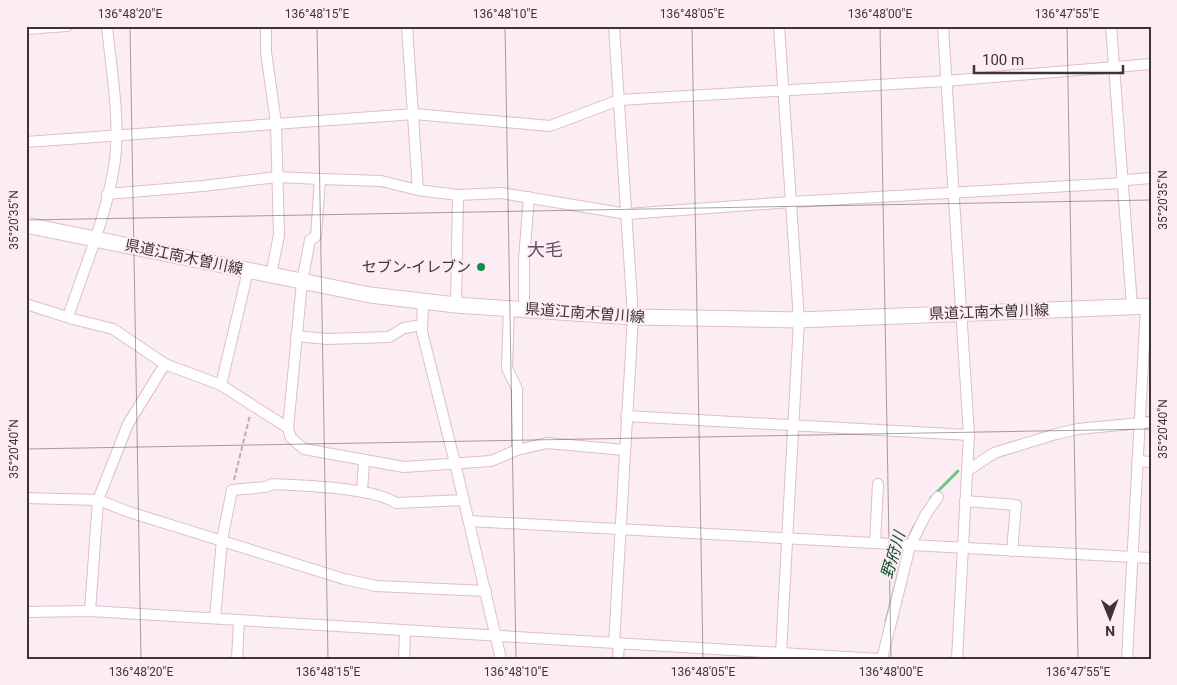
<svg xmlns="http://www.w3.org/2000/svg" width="1177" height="685" font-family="Roboto,'Noto Sans JP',sans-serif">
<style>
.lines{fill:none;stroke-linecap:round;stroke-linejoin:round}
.stream{stroke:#6ec58a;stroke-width:3}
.minor-casing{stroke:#e0bccf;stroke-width:12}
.secondary-casing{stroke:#e0bccf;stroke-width:17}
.path{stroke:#bdaeb5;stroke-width:2;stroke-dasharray:5 2.5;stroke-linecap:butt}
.minor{stroke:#fff;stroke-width:10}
.secondary{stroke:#fff;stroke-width:15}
.ticks{fill:none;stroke:#403239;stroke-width:1;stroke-opacity:0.45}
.poi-dot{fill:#0a8f4c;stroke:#fcedf4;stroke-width:2}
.labels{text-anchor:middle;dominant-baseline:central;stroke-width:4;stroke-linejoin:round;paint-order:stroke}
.street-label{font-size:15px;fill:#403239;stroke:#fcedf4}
.poi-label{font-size:15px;fill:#403239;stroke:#fcedf4;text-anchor:end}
.water-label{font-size:16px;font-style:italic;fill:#0e512b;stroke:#fcedf4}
.quarter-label{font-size:18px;fill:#6c4d5e;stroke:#fcedf4}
.neatline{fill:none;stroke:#403239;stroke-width:2}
.ticks-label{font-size:12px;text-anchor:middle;fill:#403239}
</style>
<rect width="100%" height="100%" fill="#fcedf4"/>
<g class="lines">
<!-- stream -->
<g class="stream">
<path d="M1142,418l9,-1"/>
<path d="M931,498l27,-27"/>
<path d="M908,540l6,-13"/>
<path d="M886,622l18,-69"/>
</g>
<defs>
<g id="minor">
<path d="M266,26v26l10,71 3,112 -8,40"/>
<path d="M407,26l11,164"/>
<path d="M614,26l19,291 -19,326"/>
<path d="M779,26l20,294 -18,333"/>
<path d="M943,26l26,409 -12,224"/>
<path d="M1111,26l21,280"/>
<path d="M26,29l41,-3"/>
<path d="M26,142l388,-28 136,12 69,-26 327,-19 205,-17"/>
<path d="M107,194l96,-8 74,-9 43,2 61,2 37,9 40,5 43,-2 126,21 164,-12 331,-19 5,-3 24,-2"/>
<path d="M423,301l-1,31 33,131 46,196"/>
<path d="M26,304l47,15 40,10 52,35 56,21 67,43 3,10 13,11 100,18 87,-6 26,-11 30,-7 77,7"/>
<path d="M456,305l2,-110"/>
<path d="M509,308l-2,60 10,21v61"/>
<path d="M524,309v-50l5,-62"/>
<path d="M68,317c17,-51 40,-104 47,-157 5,-44 -4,-91 -8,-134"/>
<path d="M296,336l31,3 62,-2 15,-9 18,-3"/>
<path d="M221,385l27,-114"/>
<path d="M626,416l343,19"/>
<path d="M288,428l14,-146 8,-42 6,-4 4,-57"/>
<path d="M1137,461l14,1"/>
<path d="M967,471l27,-18 62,-19 22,-5 73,-7"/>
<path d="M362,492l2,-30"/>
<path d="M26,498l72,2 31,12 215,67 32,7 110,5"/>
<path d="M965,501l51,4 -4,46"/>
<path d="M469,521l682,37"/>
<path d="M875,543l3,-59"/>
<path d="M90,611l8,-111 30,-76 37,-60"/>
<path d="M26,612l64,-1 789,48"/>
<path d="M215,618l7,-78 10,-50 34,-3 6,-3c31,2 100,3 124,19l68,-3"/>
<path d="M237,659l2,-38"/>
<path d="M404,659l1,-28"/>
<path d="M618,659l1,-15"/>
<path d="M882,659l28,-113 16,-32 12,-17"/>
<path d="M1127,659l19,-353"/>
</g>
<path id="secondary" d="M26,225l344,70 86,10 177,12 166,3 352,-14"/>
</defs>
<!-- minor casing -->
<use href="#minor" class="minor-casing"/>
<!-- secondary casing -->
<use href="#secondary" class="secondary-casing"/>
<!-- path -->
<path class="path" d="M234,480l16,-65"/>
<!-- minor -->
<use href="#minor" class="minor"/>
<!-- secondary -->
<use href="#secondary" class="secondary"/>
</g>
<!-- ticks -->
<path class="ticks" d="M130,26l11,633M317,26l11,633M505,26l11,633M692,26l11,633M880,26l11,633M1067,26l11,633M26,220l1125,-20M26,449l1125,-20M1103,659l48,-1"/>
<!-- markers -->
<circle class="poi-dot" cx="481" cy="267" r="5"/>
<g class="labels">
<!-- street labels -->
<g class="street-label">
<text transform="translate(184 257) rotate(12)">県道江南木曽川線</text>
<text transform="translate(989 312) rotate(-2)">県道江南木曽川線</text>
<text transform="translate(585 313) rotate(4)">県道江南木曽川線</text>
</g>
<!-- poi labels -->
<g class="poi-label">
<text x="471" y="267">セブン-イレブン</text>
</g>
<!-- water labels -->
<g class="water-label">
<text transform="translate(893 555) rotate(-73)">野府川</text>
</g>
<!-- quarter labels -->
<g class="quarter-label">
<text x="545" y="249">大毛</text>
</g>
</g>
<!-- border -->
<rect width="1177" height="685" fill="none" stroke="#fcedf4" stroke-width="55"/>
<!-- north arrow -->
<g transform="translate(1110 618) rotate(179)" stroke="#fcedf4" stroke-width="4" paint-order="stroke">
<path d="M0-4L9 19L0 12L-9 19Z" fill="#403239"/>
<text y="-8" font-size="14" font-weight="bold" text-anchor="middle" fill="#403239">N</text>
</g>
<!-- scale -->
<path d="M974 65v8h149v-8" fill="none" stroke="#403239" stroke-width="2.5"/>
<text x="982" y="65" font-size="15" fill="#403239" stroke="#fcedf4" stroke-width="4" paint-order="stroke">100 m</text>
<rect x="28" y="28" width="1122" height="630" class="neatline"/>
<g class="ticks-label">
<text x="130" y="18">136°48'20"E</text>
<text x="317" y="18">136°48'15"E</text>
<text x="505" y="18">136°48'10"E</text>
<text x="692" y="18">136°48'05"E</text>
<text x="880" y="18">136°48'00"E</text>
<text x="1067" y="18">136°47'55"E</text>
<text transform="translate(1163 200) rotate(-90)" y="4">35°20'35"N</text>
<text transform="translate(14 220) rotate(-90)" y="4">35°20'35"N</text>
<text transform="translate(1163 429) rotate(-90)" y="4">35°20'40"N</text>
<text transform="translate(14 449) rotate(-90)" y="4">35°20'40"N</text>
<text x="141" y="676">136°48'20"E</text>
<text x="328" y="676">136°48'15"E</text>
<text x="516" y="676">136°48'10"E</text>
<text x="703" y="676">136°48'05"E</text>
<text x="891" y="676">136°48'00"E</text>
<text x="1078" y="676">136°47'55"E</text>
</g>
</svg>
